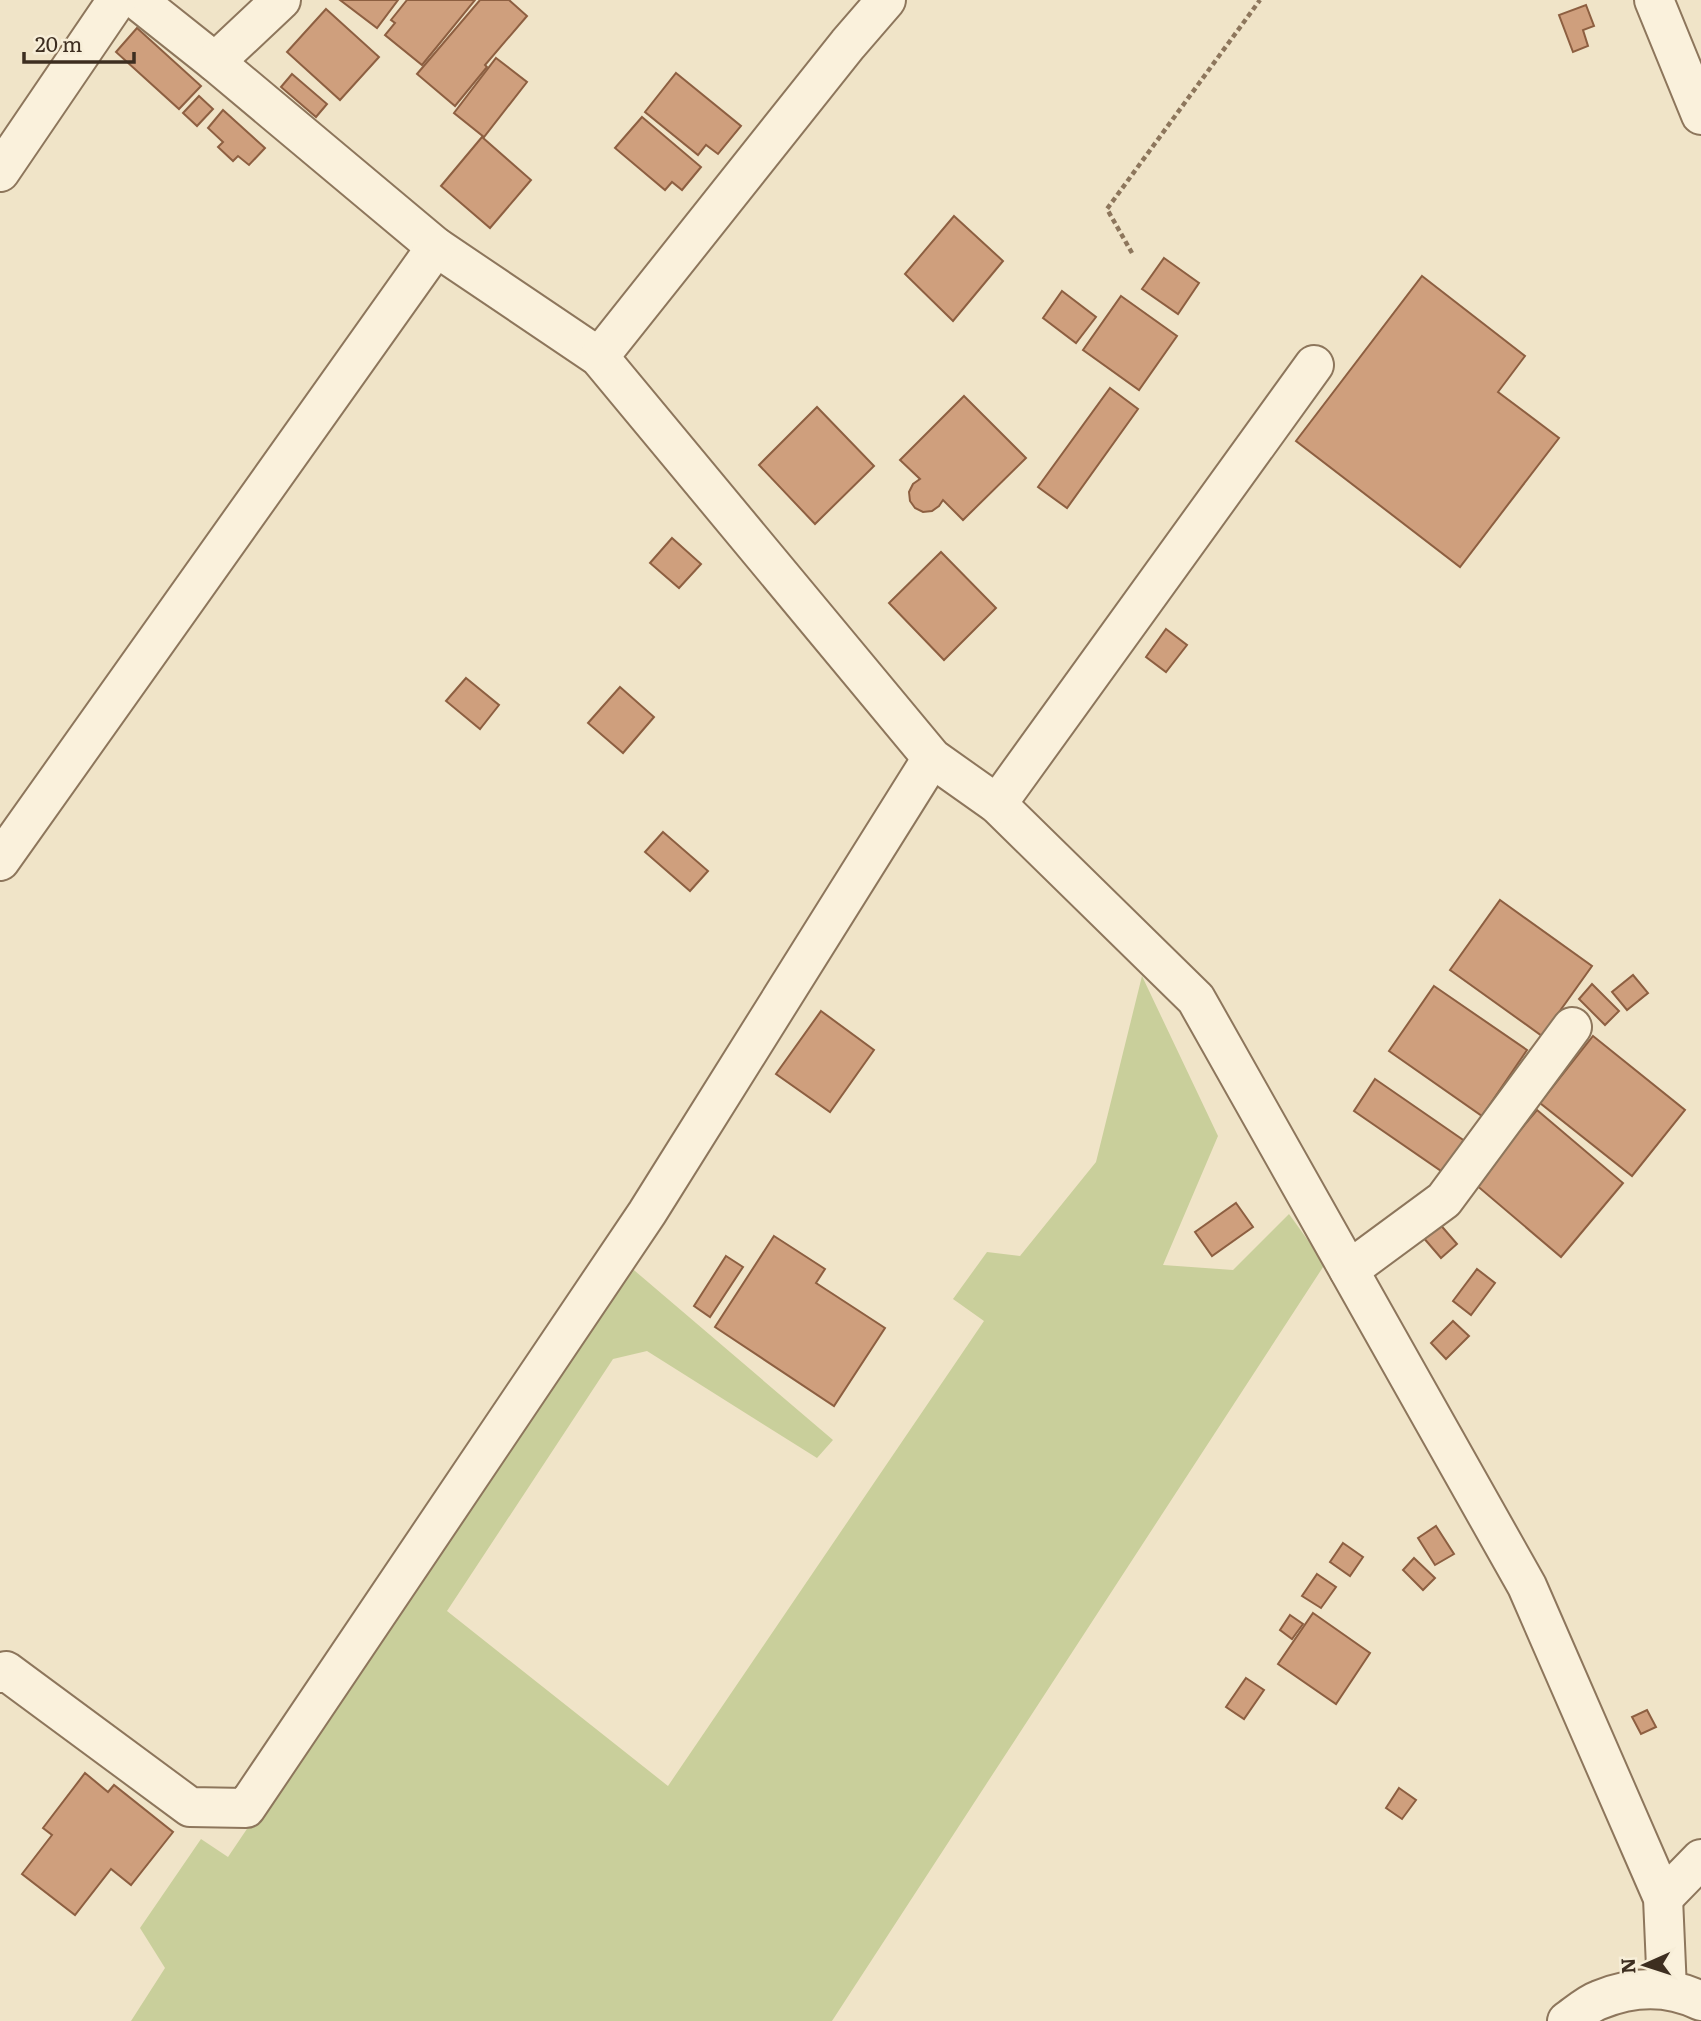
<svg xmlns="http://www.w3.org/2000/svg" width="1701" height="2021" font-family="Literata,serif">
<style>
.green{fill:#c9cf9b}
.building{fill:#cf9f7d;stroke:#8d5f41;stroke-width:2}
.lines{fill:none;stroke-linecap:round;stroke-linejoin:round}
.minor-casing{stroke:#8d765c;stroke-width:42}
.path{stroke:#8d765c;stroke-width:4.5;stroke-dasharray:5 3.5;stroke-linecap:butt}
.minor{stroke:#faf1dc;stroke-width:38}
</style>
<rect width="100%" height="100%" fill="#f0e4c8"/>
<!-- green -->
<path class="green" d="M1142,976l76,160 -55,129 70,5 56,-56 36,50 -493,757h-701l34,-53 -25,-40 61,-89 27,18 400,-592 205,175 -16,18 -170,-107 -34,8 -166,252 221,175 316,-465 -31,-22 34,-47 33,4 76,-94z"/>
<!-- building -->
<g class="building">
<path d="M340,0h58l-21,28z"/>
<path d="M407,0h68l-53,65 -37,-30 10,-12 -4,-3z"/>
<path d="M480,0h29l18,16 -42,49 2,2 -32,39 -38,-32z"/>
<path d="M1586,5l8,21 -11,4 5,16 -15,6 -14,-37z"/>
<path d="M326,9l53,48 -39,43 -53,-48z"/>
<path d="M137,28l64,58 -22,23 -63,-57z"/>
<path d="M496,58l31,24 -43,55 -30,-24z"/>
<path d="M676,73l65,53 -23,28 -12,-9 -8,10 -53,-43z"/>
<path d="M292,74l35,30 -11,13 -35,-30z"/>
<path d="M199,96l14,13 -16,17 -14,-13z"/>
<path d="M223,110l42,38 -16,17 -11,-9 -5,5 -15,-14 5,-5 -15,-14z"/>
<path d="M642,117l59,50 -19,23 -10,-8 -7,8 -50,-42z"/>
<path d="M482,137l49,43 -41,48 -49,-42z"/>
<path d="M954,216l49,45 -50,60 -48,-47z"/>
<path d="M1164,258l35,25 -21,31 -36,-25z"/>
<path d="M1422,276l103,80 -27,36 61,46 -99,129 -164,-126z"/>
<path d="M1062,291l34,26 -20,26 -33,-25z"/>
<path d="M1121,296l56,40 -38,54 -56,-40z"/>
<path d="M1110,388l28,21 -71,99 -29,-21z"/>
<path d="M964,396l62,62 -63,62 -20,-20 -4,6 -7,5 -9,1 -8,-4 -5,-7 -1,-9 4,-8 7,-5 -20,-19z"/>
<path d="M817,407l57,59 -59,58 -56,-59z"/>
<path d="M672,538l29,26 -22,24 -29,-25z"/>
<path d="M941,552l55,56 -52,52 -55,-57z"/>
<path d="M1166,629l21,16 -21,27 -20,-15z"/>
<path d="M466,678l33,27 -19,24 -34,-28z"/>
<path d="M620,687l34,30 -31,36 -35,-30z"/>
<path d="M663,832l45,39 -18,20 -45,-39z"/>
<path d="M1500,900l92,66 -50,70 -92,-66z"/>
<path d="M1633,975l15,18 -21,17 -15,-18z"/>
<path d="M1592,984l27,27 -14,14 -26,-26z"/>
<path d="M1434,986l93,64 -45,66 -93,-65z"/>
<path d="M821,1011l53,39 -44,62 -54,-38z"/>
<path d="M1593,1036l92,74 -53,66 -92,-73z"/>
<path d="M1375,1079l94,65 -22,31 -93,-64z"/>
<path d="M1537,1110l86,73 -62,74 -86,-73z"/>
<path d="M1236,1203l17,24 -41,29 -17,-24z"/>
<path d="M1438,1222l19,22 -16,14 -19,-22z"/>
<path d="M774,1236l51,33 -9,14 69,45 -51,78 -119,-79z"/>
<path d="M726,1256l17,11 -33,50 -16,-11z"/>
<path d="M1477,1269l18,14 -24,32 -18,-14z"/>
<path d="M1453,1321l16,15 -23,23 -15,-16z"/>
<path d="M1436,1526l18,28 -19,11 -17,-27z"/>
<path d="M1343,1543l20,14 -13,19 -20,-14z"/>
<path d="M1414,1558l21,20 -12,12 -20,-20z"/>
<path d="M1317,1574l19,13 -15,21 -19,-12z"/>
<path d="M1313,1613l57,40 -34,51 -58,-40z"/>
<path d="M1290,1615l13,9 -11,15 -12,-9z"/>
<path d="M1246,1678l18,12 -20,29 -18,-12z"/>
<path d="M1647,1710l9,17 -15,7 -9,-17z"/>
<path d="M85,1773l23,19 6,-7 59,47 -42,53 -20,-16 -36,46 -53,-41 30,-39 -9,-7z"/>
<path d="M1399,1788l17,12 -14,19 -16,-11z"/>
</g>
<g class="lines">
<defs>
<g id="minor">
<path d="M137,0l78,62 66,-62"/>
<path d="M1654,0l47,115"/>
<path d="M215,62l221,185 163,110 333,401 65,46 199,195 331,587 136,312 4,92"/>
<path d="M0,172l117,-172"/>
<path d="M599,357l249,-313 38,-44"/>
<path d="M997,804l317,-439"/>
<path d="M0,861l436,-614"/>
<path d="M1349,1270l95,-70 128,-173"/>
<path d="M0,1673l6,-2 184,136 56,1 401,-595 285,-455"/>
<path d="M1663,1898l38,-39"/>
<path d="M1567,2021c10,-7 21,-17 32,-21 34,-14 69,-15 102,1"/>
</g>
</defs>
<!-- minor casing -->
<use href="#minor" class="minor-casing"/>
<!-- path -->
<path class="path" d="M1132,253l-25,-44 153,-209"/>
<!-- minor -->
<use href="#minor" class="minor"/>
</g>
<!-- north arrow -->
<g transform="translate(1645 1965) rotate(267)" stroke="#f7eed8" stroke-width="5" paint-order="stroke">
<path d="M0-5L12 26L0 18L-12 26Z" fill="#3d2e20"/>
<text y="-10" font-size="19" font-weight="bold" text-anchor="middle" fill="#3d2e20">N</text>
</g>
<!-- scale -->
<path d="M24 52v10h110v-10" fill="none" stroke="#3d2e20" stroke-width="3.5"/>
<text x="35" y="52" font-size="21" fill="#3d2e20" stroke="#f7eed8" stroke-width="5" paint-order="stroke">20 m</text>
</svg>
